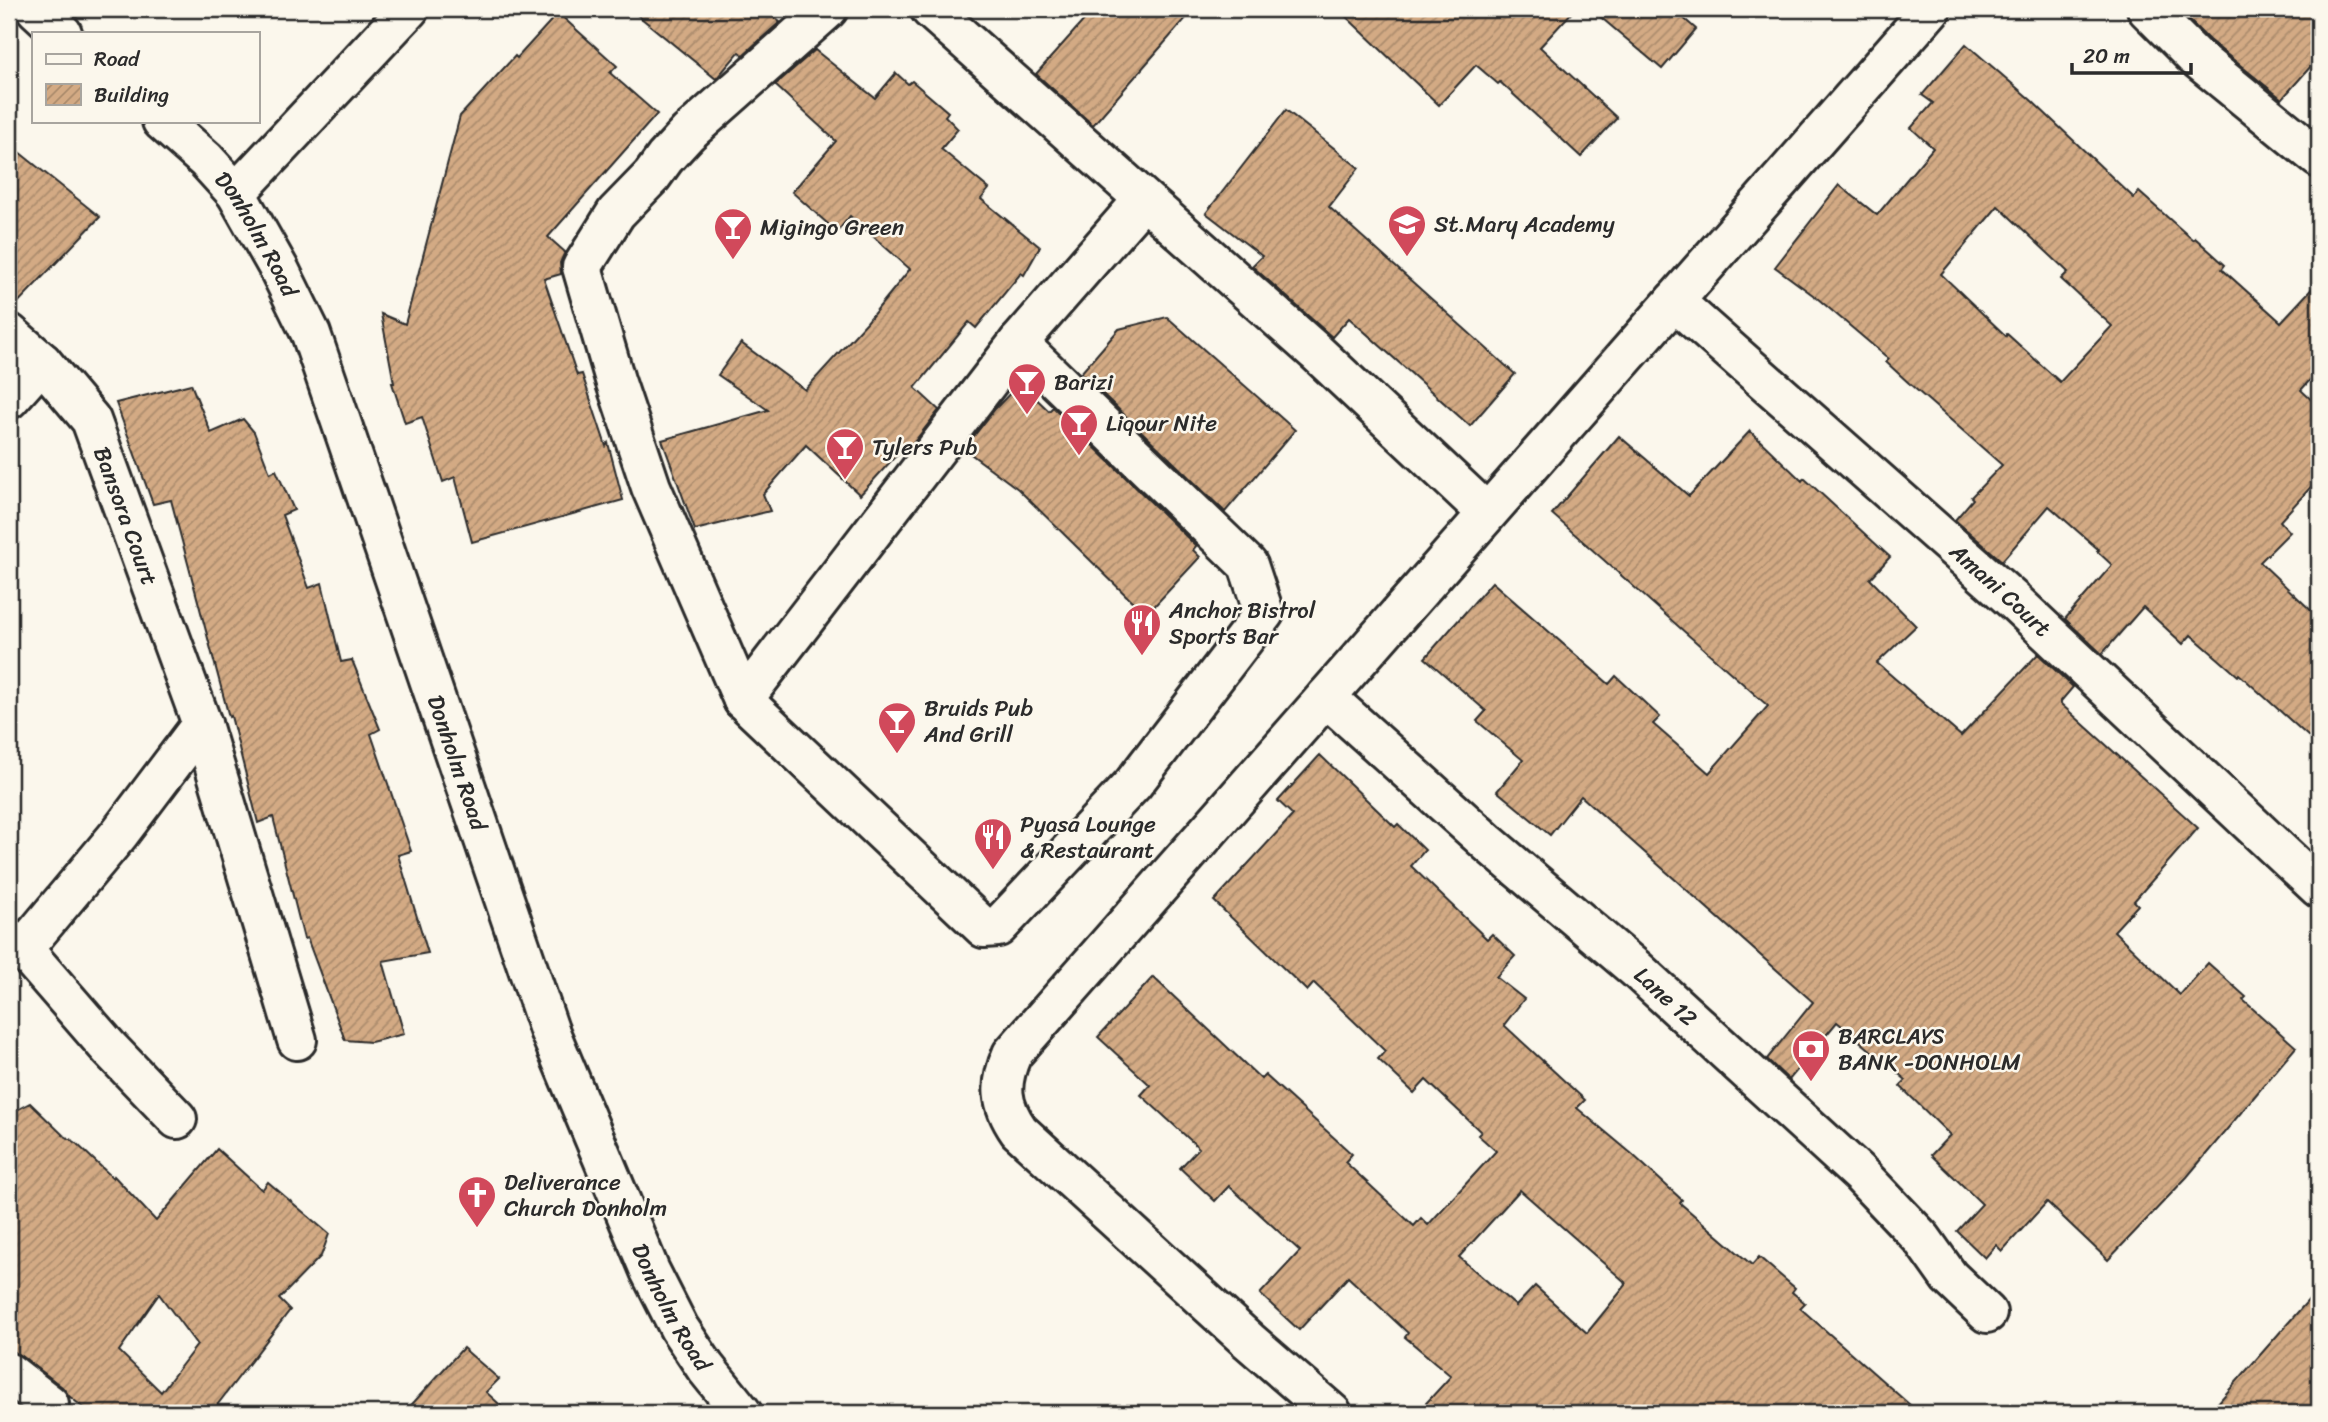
<svg xmlns="http://www.w3.org/2000/svg" width="2328" height="1422" font-family="Sriracha,sans-serif">
<style>
.building{fill:url(#building-hatch);stroke:#2b2b2b;stroke-width:2;fill-rule:evenodd}
.lines{fill:none;stroke-linecap:round;stroke-linejoin:round}
.minor-casing{stroke:#2b2b2b;stroke-width:44}
.major-casing{stroke:#2b2b2b;stroke-width:44}
.minor{stroke:#fbf7ec;stroke-width:38}
.major{stroke:#fbf7ec;stroke-width:38}
.labels{text-anchor:middle;dominant-baseline:central;stroke-width:5;stroke-linejoin:round;paint-order:stroke}
.poi-label{font-size:23px;fill:#2b2b2b;stroke:#fbf7ec;text-anchor:start}
.street-label{font-size:23px;fill:#2b2b2b;stroke:#fbf7ec}
</style>
<defs>
<pattern id="building-hatch" width="6" height="6" patternUnits="userSpaceOnUse" patternTransform="scale(1.75)"><rect width="6" height="6" fill="#d3aa84"/><path d="M-1 1l2-2M0 6l6-6M5 7l2-2" fill="none" stroke="#ab8b6c"/></pattern>
</defs>
<rect width="100%" height="100%" fill="#fbf7ec"/>
<filter id="ink" filterUnits="userSpaceOnUse"><feTurbulence type="fractalNoise" baseFrequency=".0143" numOctaves="2"/><feDisplacementMap in="SourceGraphic" scale="14" xChannelSelector="R" yChannelSelector="G"/><feConvolveMatrix kernelMatrix="1 2 1 2 8 2 1 2 1" color-interpolation-filters="sRGB"/></filter>
<g filter="url(#ink)">
<!-- building -->
<g class="building">
<path d="M630,9h134l16,13 -37,33 -4,-3 -23,27z"/>
<path d="M1094,9h100l-101,116 -57,-51z"/>
<path d="M1338,9h237l-35,38 77,71 -36,39 -81,-75 -2,2 -22,-19 -37,40z"/>
<path d="M1591,9h82l23,20 -34,40z"/>
<path d="M2178,9h141v48l-37,42 -73,-59z"/>
<path d="M558,13l59,53 -7,7 47,41 -109,123 17,15 -5,11 1,11 -17,5 33,96 5,-1 24,72 2,-3 15,57 -151,42 -17,-65 -12,5 -21,-65 -17,6 -13,-40h2l-13,-69 24,10 55,-208 55,-60 2,2z"/>
<path d="M1966,44l65,56 103,98 5,-6 54,48 2,-2 30,27 -3,4 59,53 38,-41v89l-18,20 18,17v71l-39,43 10,11 -30,30 59,56v128l-80,-72 -1,2 -47,-41 -8,9 -40,-37 -41,47 -37,-35 47,-54 -15,-14 2,-1 -50,-44 -47,55 -47,-41 18,-21 -2,-2 31,-32 -91,-80 -25,-23 3,-3 -72,-61 -42,-31 64,-82 38,30 56,-67 -22,-20 22,-25 -11,-8zM1998,206l70,66 -7,7 51,47 -52,56 -53,-48 -1,2 -65,-62z"/>
<path d="M815,50l60,48 21,-25 12,11 4,-3 36,31 -3,4 13,13 -17,20 48,40 -8,10 59,48 -16,28 -3,-2 -45,55 -7,-6 -54,66 24,22 -34,44 -4,-4 -41,45 -54,-50 -43,49 7,17 -75,19 -33,-90 106,-30 -50,-35 23,-32 64,47 62,-68 43,-53 -60,-53 -13,16 -45,-40 44,-51 -61,-56z"/>
<path d="M1286,110l73,58 -30,39 186,167 -45,52 -121,-108 -17,19 -80,-71 10,-10 -56,-43z"/>
<path d="M9,144l91,73 -91,95z"/>
<path d="M1167,317l128,113 -70,82 -144,-139 38,-44z"/>
<path d="M1020,383l29,28 4,-4 143,139 -3,4 7,7 -54,58 -128,-126 -54,-40 31,-40z"/>
<path d="M191,384l20,49 32,-14 11,13 16,41 6,-3 18,40 -12,5 27,73 13,-5 19,79 11,-2 28,69 -9,5 40,117 -13,4 30,98 -45,8 21,73 -33,8 -26,-2 -38,-102 -3,1 -31,-122 -15,6 -27,-107 -2,1 -58,-217 -18,4 -37,-101z"/>
<path d="M1750,431l52,50 2,-3 86,79 -20,22 46,47 -39,37 84,73 77,-82 35,33 -12,14v3l137,124 -64,73 4,4 -24,26 66,64 28,-32 38,34 -3,3 53,47 -109,130 -79,83 -61,-58 -45,49 -6,-6 -11,13 -28,-27 25,-27 -51,-49 19,-20 -50,-49 6,-6 -69,-58 -48,58 -22,-21 46,-57 -232,-206 -31,39 -53,-44 26,-31 -46,-39 9,-10 -61,-53 67,-76 117,102 7,-8 44,41 -7,7 56,49 59,-67 -216,-192 67,-78 70,60z"/>
<path d="M1320,755l75,72 3,-3 27,26 -14,16 76,73 5,-5 23,22 -19,21 28,22 -20,26 81,75 -8,8 55,46 50,46 -2,3 72,62 7,-8 36,31 -3,4 13,11 -5,5 119,105h-502l34,-37 -46,-39 3,-4 -60,-56 -49,53 -39,-36 40,-43 -71,-65 -14,15 -35,-33 19,-20 -58,-53 9,-10 -52,-48 55,-60 108,102 4,-4 87,79 -7,8 69,64 7,-8 7,7 68,-74 -18,-16 3,-3 -55,-52 -12,13 -36,-34 7,-8 -71,-68 -7,8 -93,-90 79,-86 -15,-14zM1520,1190l105,92 1,3 -39,48 -52,-47 -19,20 -57,-49z"/>
<path d="M30,1103l33,32 12,7 38,36 1,-2 42,45 61,-72 45,41 6,-8 61,52 -8,22 -42,43 11,11 -79,103h-121l-21,-17 -7,-9 -40,-31 -13,-7v-235zM159,1294l38,51 -36,47 -42,-41z"/>
<path d="M2319,1288v125h-110z"/>
<path d="M463,1348l36,31 -13,13 23,21h-105z"/>
</g>
<g class="lines">
<defs>
<g id="minor">
<path d="M828,9l-140,124 -23,25 -13,18 -36,37 -34,54 33,113 36,107 92,213 241,228 14,-1 135,-143 131,-171 -16,-48 -230,-222"/>
<path d="M930,9l386,343 171,161"/>
<path d="M2147,9l47,47 125,102"/>
<path d="M236,193l173,-184"/>
<path id="s1" d="M1674,301l340,300 305,287"/>
<path id="s2" d="M9,333l33,29 49,58 111,304 95,316"/>
<path d="M9,399l33,-37"/>
<path id="s3" d="M1326,697l162,146 148,126 225,206 61,64 27,38 38,36"/>
<path d="M743,700l275,-357 125,-143"/>
<path d="M9,938l14,11 86,99 68,71"/>
<path d="M23,949l96,-115 83,-110"/>
<path d="M9,1373l40,31"/>
<path d="M1332,1413l-83,-72 -230,-210c-19,-27 -20,-47 -7,-77l919,-1045"/>
</g>
<g id="major">
<path d="M36,9l26,24"/>
<path id="s4" d="M162,121l44,39 30,33 43,76 32,65 238,696 101,241 29,57 26,39 37,46"/>
</g>
</defs>
<!-- minor casing -->
<use href="#minor" class="minor-casing"/>
<!-- major casing -->
<use href="#major" class="major-casing"/>
<!-- minor -->
<use href="#minor" class="minor"/>
<!-- major -->
<use href="#major" class="major"/>
</g>
</g>
<!-- icons -->
<defs>
<symbol id="school-pin" viewBox="-11 -11 22 30"><path d="M0 17L-7.5 6A9.5 9.5 0 1 1 7.5 6Z" fill="#d1495b" stroke="#fbf7ec"/><path d="M0-5L7-2L0 1L-7-2ZM-4 1L0 2.5L4 1V4Q0 6-4 4Z" fill="#fff"/></symbol>
<symbol id="bar-pin" viewBox="-11 -11 22 30"><path d="M0 17L-7.5 6A9.5 9.5 0 1 1 7.5 6Z" fill="#d1495b" stroke="#fbf7ec"/><path d="M-6-5H6L.8 .8V4.5H3.5V6h-7V4.5H-.8V.8Z" fill="#fff"/></symbol>
<symbol id="restaurant-pin" viewBox="-11 -11 22 30"><path d="M0 17L-7.5 6A9.5 9.5 0 1 1 7.5 6Z" fill="#d1495b" stroke="#fbf7ec"/><path d="M-5-6h1v4h1v-4h1v4h1v-4h1v5L-1.5 .5V6h-2V.5L-5-1ZM5-6V6H3V1.5H1.5Q1.5-4 5-6Z" fill="#fff"/></symbol>
<symbol id="bank-pin" viewBox="-11 -11 22 30"><path d="M0 17L-7.5 6A9.5 9.5 0 1 1 7.5 6Z" fill="#d1495b" stroke="#fbf7ec"/><path d="M-6-4H6V4H-6ZM0-2.3a2.3 2.3 0 1 0 0 4.6a2.3 2.3 0 1 0 0-4.6Z" fill="#fff"/></symbol>
<symbol id="church-pin" viewBox="-11 -11 22 30"><path d="M0 17L-7.5 6A9.5 9.5 0 1 1 7.5 6Z" fill="#d1495b" stroke="#fbf7ec"/><path d="M-1.2-6h2.4v3.5h3.3v2.4h-3.3V6h-2.4V-.1h-3.3v-2.4h3.3Z" fill="#fff"/></symbol>
</defs>
<g fill-rule="evenodd">
<use href="#school-pin" x="1385" y="202" width="44" height="60"/>
<use href="#bar-pin" x="711" y="205" width="44" height="60"/>
<use href="#bar-pin" x="1005" y="360" width="44" height="60"/>
<use href="#bar-pin" x="1057" y="401" width="44" height="60"/>
<use href="#bar-pin" x="823" y="425" width="44" height="60"/>
<use href="#restaurant-pin" x="1120" y="601" width="44" height="60"/>
<use href="#bar-pin" x="875" y="699" width="44" height="60"/>
<use href="#restaurant-pin" x="971" y="815" width="44" height="60"/>
<use href="#bank-pin" x="1789" y="1027" width="44" height="60"/>
<use href="#church-pin" x="455" y="1173" width="44" height="60"/>
</g>
<g class="labels">
<!-- poi labels -->
<g class="poi-label">
<text x="1434" y="224">St.Mary Academy</text>
<text x="760" y="227">Migingo Green</text>
<text x="1054" y="382">Barizi</text>
<text x="1106" y="423">Liqour Nite</text>
<text x="872" y="447">Tylers Pub</text>
<text x="1169" y="610">Anchor Bistrol<tspan x="1169" dy="26">Sports Bar</tspan></text>
<text x="924" y="708">Bruids Pub<tspan x="924" dy="26">And Grill</tspan></text>
<text x="1020" y="824">Pyasa Lounge<tspan x="1020" dy="26">&amp; Restaurant</tspan></text>
<text x="1838" y="1036">BARCLAYS<tspan x="1838" dy="26">BANK -DONHOLM</tspan></text>
<text x="504" y="1182">Deliverance<tspan x="504" dy="26">Church Donholm</tspan></text>
</g>
<!-- street labels -->
<g class="street-label">
<text stroke="none"><textPath href="#s4" startOffset="149">Donholm Road</textPath></text>
<text stroke="none"><textPath href="#s2" startOffset="222">Bansora Court</textPath></text>
<text stroke="none"><textPath href="#s1" startOffset="436">Amani Court</textPath></text>
<text stroke="none"><textPath href="#s4" startOffset="716">Donholm Road</textPath></text>
<text stroke="none"><textPath href="#s3" startOffset="453">Lane 12</textPath></text>
<text stroke="none"><textPath href="#s4" startOffset="1302">Donholm Road</textPath></text>
</g>
</g>
<!-- margin -->
<rect width="2328" height="1422" fill="none" stroke="#fbf7ec" stroke-width="35"/>
<rect x="18" y="18" width="2293" height="1387" fill="none" stroke="#2b2b2b" stroke-width="2.5" filter="url(#ink)"/>
<!-- legend -->
<rect x="32" y="32" width="228" height="91" fill="#fbf7ec" stroke="#a8a59f" stroke-width="2"/>
<rect x="46" y="54" width="35" height="10" fill="#fbf7ec" stroke="#a8a59f" stroke-width="2"/>
<text x="94" y="66" font-size="21" fill="#2b2b2b">Road</text>
<rect x="46" y="84" width="35" height="21" fill="url(#building-hatch)" stroke="#a8a59f" stroke-width="2"/>
<text x="94" y="102" font-size="21" fill="#2b2b2b">Building</text>
<!-- scale -->
<path d="M2072 63v10h119v-10" fill="none" stroke="#2b2b2b" stroke-width="3.5"/>
<text x="2083" y="63" font-size="21" fill="#2b2b2b" stroke="#fbf7ec" stroke-width="5" paint-order="stroke">20 m</text>
</svg>
